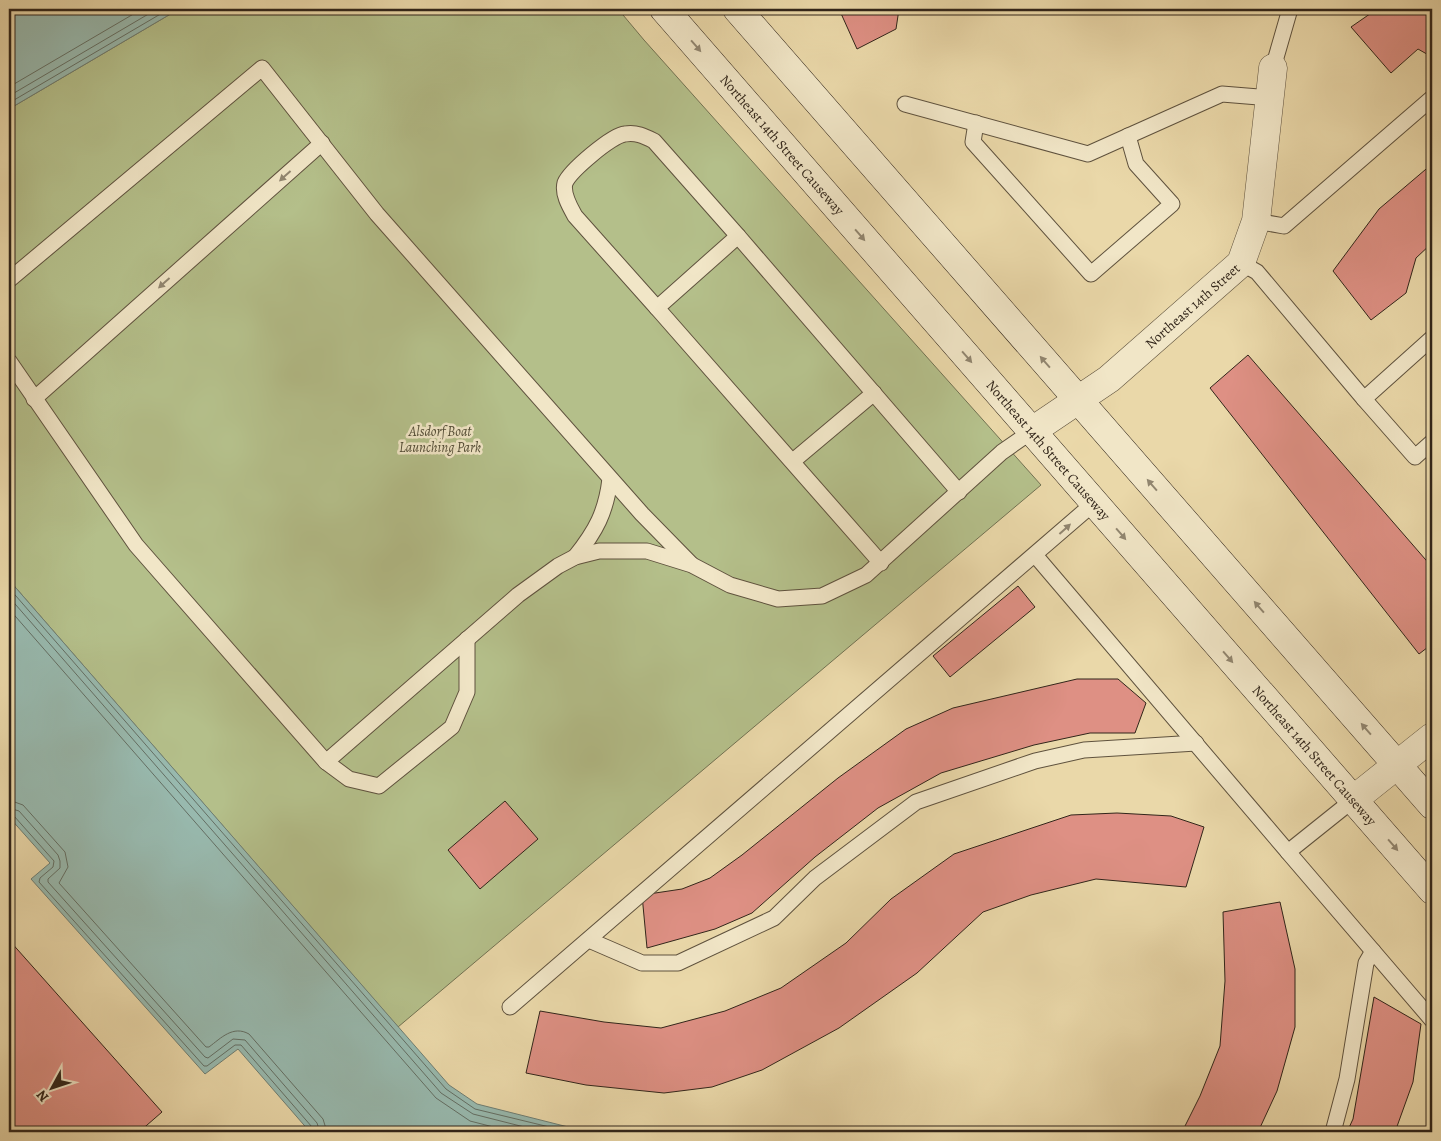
<svg xmlns="http://www.w3.org/2000/svg" width="1441" height="1141" font-family="Alegreya,serif">
<style>
.green{fill:#b4bf8a;stroke:#727252}
.water{fill:#98b9ae;stroke:#6f7e73}
.lines{fill:none;stroke-linecap:round;stroke-linejoin:round}
.shore{stroke:#646f64;stroke-width:1}
.building{fill:#de9084;stroke:#31251a}
.lane-casing{stroke:#5f523e;stroke-width:17}
.street-casing{stroke:#5f523e;stroke-width:29}
.secondary-casing{stroke:#31251a;stroke-width:29}
.lane{stroke:#f1e6c7;stroke-width:15}
.street{stroke:#f1e6c7;stroke-width:28}
.secondary{stroke:#f1e6c7;stroke-width:28}
.oneway{fill:#918670}
.labels{text-anchor:middle;dominant-baseline:central;stroke-width:5;stroke-linejoin:round;paint-order:stroke}
.street-label{font-size:14px;fill:#31251a;stroke:#f1e6c7}
.park-label{font-size:14px;font-style:italic;fill:#524c36;stroke:#f1e6c7}
</style>
<rect width="100%" height="100%" fill="#ead8a9"/>
<filter id="stains"><feTurbulence type="fractalNoise" baseFrequency=".004" numOctaves="4"/><feColorMatrix values="0 0 0 0 .2 0 0 0 0 .09 0 0 0 0 .02 0 0 0 .5 -.17"/></filter>
<radialGradient id="worn" r=".72"><stop offset=".6" stop-color="#630" stop-opacity="0"/><stop offset="1" stop-color="#630" stop-opacity=".3"/></radialGradient>
<!-- green -->
<path class="green" d="M179,9h439l26,31 397,445 -643,542 -389,-447v-471z"/>
<!-- water -->
<g class="water">
<path d="M9,9h170l-170,100z"/>
<path d="M9,580l440,505 28,19 111,28h-278l-72,-83 -33,25 -174,-195 19,-16 -41,-46z"/>
</g>
<g class="lines">
<!-- shore -->
<g class="shore">
<path d="M9,87l133,-78"/>
<path d="M9,96l148,-87"/>
<path d="M9,103l160,-94"/>
<path d="M9,588l437,501 29,20 95,23"/>
<path d="M9,597l432,496 32,21 71,18"/>
<path d="M9,609l427,489 34,23 43,11"/>
<path d="M9,800l14,5 42,47 3,15 -9,16 147,164h3c12,-9 24,-22 40,-13l74,85 4,13"/>
<path d="M9,808l10,3 39,44 2,6v7l-12,11v3l157,175 3,1 25,-19 12,1 72,83 3,9"/>
<path d="M9,814l5,2 40,45 -1,6 -13,11 -1,4 165,184h3l28,-21h6l71,82 2,5"/>
</g>
</g>
<!-- building -->
<g class="building">
<path d="M839,9h60l-3,20 -39,20z"/>
<path d="M1377,9h55v48l-14,-8 -27,24 -40,-46z"/>
<path d="M1432,164v79l-16,15 -10,35 -35,27 -38,-49 46,-62z"/>
<path d="M1248,355l184,212v77l-13,10 -209,-266z"/>
<path d="M1018,586l17,21 -85,70 -17,-21z"/>
<path d="M1077,679h41l28,24 -11,30h-45l-56,12 -93,28 -63,35 -63,49 -63,56 -37,16 -68,19 -5,-53 40,-6 28,-11 32,-23 96,-77 68,-49 47,-21z"/>
<path d="M505,801l33,38 -58,50 -32,-39z"/>
<path d="M1117,813l54,3 33,11 -18,60 -90,-8 -65,16 -48,17 -66,61 -78,55 -77,42 -50,17 -48,6 -78,-8 -60,-12 14,-62 64,11 57,6 64,-17 56,-23 65,-45 45,-44 63,-45 117,-39z"/>
<path d="M1280,902l15,67v58l-18,64 -19,41h-76l18,-36 20,-50 5,-65 -2,-69z"/>
<path d="M9,940l153,172 -23,20h-130z"/>
<path d="M1374,997l47,27 -8,58 -18,50h-48l6,-13z"/>
</g>
<g class="lines">
<defs>
<g id="lane">
<path d="M1273,68l17,-59"/>
<path d="M905,104l183,50 134,-60 49,4"/>
<path d="M976,123l-3,19 118,132 81,-70 -36,-40 -8,-28"/>
<path d="M1256,221l28,5 148,-128"/>
<path d="M1241,263l16,9 107,127 68,-61"/>
<path d="M9,280l253,-212 115,146 265,300 49,50"/>
<path d="M657,308l-82,-92c-5,-9 -13,-22 -10,-33 5,-12 47,-48 60,-49 11,-2 19,2 29,7l84,95"/>
<path d="M9,361l127,184 190,217 192,-167 40,-29 17,-9 24,-6h48l45,14 38,20 48,14 44,-3 44,-21 136,-123 30,-21"/>
<path d="M34,399l288,-256"/>
<path d="M1364,399l51,58 17,-15"/>
<path d="M793,461l81,-68"/>
<path d="M1035,555l253,297 65,-52"/>
<path d="M575,557c21,-26 31,-45 35,-78"/>
<path d="M881,563l-224,-255 81,-72 221,256"/>
<path d="M326,762l23,17 30,7 73,-59 15,-35v-53"/>
<path d="M1288,852l144,168"/>
<path d="M589,940l53,23h36l96,-45 41,-40 101,-76 119,-41 49,-11 112,-7"/>
<path d="M510,1007l584,-504"/>
<path d="M1333,1132l14,-53 19,-116 7,-12"/>
</g>
<g id="street">
<path id="s1" d="M1032,431l77,-52 132,-116 15,-42 17,-153"/>
<path d="M1353,800l79,-63"/>
</g>
<g id="secondary">
<path id="s2" d="M664,9l768,881"/>
<path d="M737,9l695,796"/>
</g>
</defs>
<!-- lane casing -->
<use href="#lane" class="lane-casing"/>
<!-- street casing -->
<use href="#street" class="street-casing"/>
<!-- secondary casing -->
<use href="#secondary" class="secondary-casing"/>
<!-- lane -->
<use href="#lane" class="lane"/>
<!-- street -->
<use href="#street" class="street"/>
<!-- secondary -->
<use href="#secondary" class="secondary"/>
</g>
<!-- one-way arrows -->
<defs><path id="oneway-solid" d="M-6-.8H1V-3.2L6.5 0L1 3.2V.8H-6Z" transform="scale(1.25)"/></defs>
<g class="oneway">
<use href="#oneway-solid" transform="translate(696 46) rotate(49)"/>
<use href="#oneway-solid" transform="translate(285 176) rotate(138)"/>
<use href="#oneway-solid" transform="translate(860 235) rotate(49)"/>
<use href="#oneway-solid" transform="translate(164 283) rotate(138)"/>
<use href="#oneway-solid" transform="translate(967 357) rotate(49)"/>
<use href="#oneway-solid" transform="translate(1045 362) rotate(-131)"/>
<use href="#oneway-solid" transform="translate(1152 485) rotate(-131)"/>
<use href="#oneway-solid" transform="translate(1065 529) rotate(-42)"/>
<use href="#oneway-solid" transform="translate(1121 534) rotate(49)"/>
<use href="#oneway-solid" transform="translate(1259 607) rotate(-131)"/>
<use href="#oneway-solid" transform="translate(1228 657) rotate(49)"/>
<use href="#oneway-solid" transform="translate(1366 729) rotate(-131)"/>
<use href="#oneway-solid" transform="translate(1393 845) rotate(49)"/>
</g>
<g class="labels">
<!-- street labels -->
<g class="street-label">
<text stroke="none"><textPath href="#s2" startOffset="180">Northeast 14th Street Causeway</textPath></text>
<text stroke="none"><textPath href="#s1" startOffset="204">Northeast 14th Street</textPath></text>
<text stroke="none"><textPath href="#s2" startOffset="585">Northeast 14th Street Causeway</textPath></text>
<text stroke="none"><textPath href="#s2" startOffset="990">Northeast 14th Street Causeway</textPath></text>
</g>
<!-- park labels -->
<g class="park-label">
<text x="440" y="431">Alsdorf Boat<tspan x="440" dy="16">Launching Park</tspan></text>
</g>
</g>
<!-- margin -->
<rect width="1441" height="1141" fill="none" stroke="#ead8a9" stroke-width="30"/>
<rect x="10" y="10" width="1421" height="1121" fill="none" stroke="#31251a" stroke-width="2.5"/>
<rect x="15" y="15" width="1411" height="1111" fill="none" stroke="#31251a"/>
<!-- north arrow -->
<g transform="translate(52 1088) rotate(230)" stroke="#f1e6c7" stroke-width="4" paint-order="stroke">
<path d="M0-4L9 19L0 12L-9 19Z" fill="#31251a"/>
<text y="-8" font-size="14" font-weight="bold" text-anchor="middle" fill="#31251a">N</text>
</g>
<rect width="100%" height="100%" filter="url(#stains)"/>
<rect width="100%" height="100%" fill="url(#worn)"/>
</svg>
